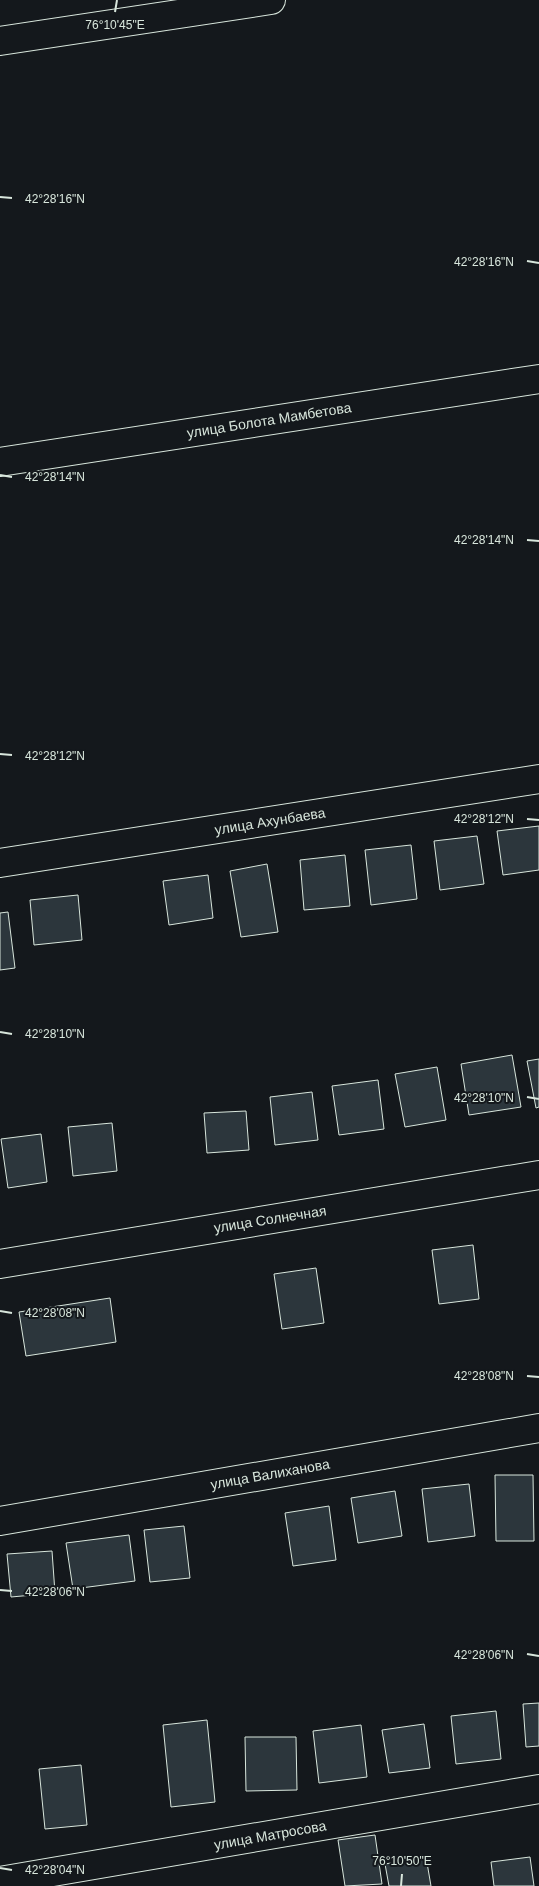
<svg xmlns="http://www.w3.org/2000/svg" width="539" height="1886" font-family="Helvetica,sans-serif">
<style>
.building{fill:#2c363c;stroke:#d8e6dc}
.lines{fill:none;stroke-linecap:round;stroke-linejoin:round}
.minor-casing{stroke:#d8e6dc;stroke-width:30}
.minor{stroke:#14181c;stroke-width:28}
.ticks{fill:none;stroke:#d8e6dc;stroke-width:2}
.labels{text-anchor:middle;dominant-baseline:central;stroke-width:4;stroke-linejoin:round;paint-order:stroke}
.street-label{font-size:14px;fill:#d8e6dc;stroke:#14181c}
.ticks-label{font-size:12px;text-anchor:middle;fill:#d8e6dc;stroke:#14181c;stroke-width:4;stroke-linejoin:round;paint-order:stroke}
</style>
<rect width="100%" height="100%" fill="#14181c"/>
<!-- building -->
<g class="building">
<path d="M539,826v44l-36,5 -6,-44z"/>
<path d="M477,836l7,48 -44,6 -6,-49z"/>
<path d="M411,845l6,54 -46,6 -6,-55z"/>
<path d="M345,855l5,51 -46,4 -4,-50z"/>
<path d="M267,864l11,68 -37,5 -11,-66z"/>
<path d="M208,875l5,43 -44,7 -6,-44z"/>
<path d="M78,895l4,45 -48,5 -4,-45z"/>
<path d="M8,912l7,56 -15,2v-57z"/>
<path d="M512,1055l9,52 -52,8 -8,-51z"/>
<path d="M539,1059v48l-3,1 -9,-47z"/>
<path d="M437,1067l9,53 -41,7 -10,-53z"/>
<path d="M378,1080l6,49 -45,6 -7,-49z"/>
<path d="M312,1092l6,48 -43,5 -5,-48z"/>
<path d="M246,1111l3,39 -42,3 -3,-40z"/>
<path d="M112,1123l5,48 -44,5 -5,-49z"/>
<path d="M41,1134l6,48 -39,6 -7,-49z"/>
<path d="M473,1245l6,54 -40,5 -7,-54z"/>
<path d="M316,1268l8,55 -42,6 -8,-55z"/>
<path d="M110,1298l6,44 -90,14 -7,-44z"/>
<path d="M495,1475h38l1,66h-38z"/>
<path d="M469,1484l6,52 -47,6 -6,-53z"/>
<path d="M395,1491l7,45 -44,7 -7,-45z"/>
<path d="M329,1506l7,54 -43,6 -8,-53z"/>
<path d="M184,1526l6,52 -40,4 -6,-52z"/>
<path d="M129,1535l6,46 -62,8 -7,-46z"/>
<path d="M52,1551l3,42 -44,4 -4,-43z"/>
<path d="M539,1703v43l-13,1 -3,-43z"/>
<path d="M496,1711l5,48 -45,5 -5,-48z"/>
<path d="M207,1720l8,82 -44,5 -8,-82z"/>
<path d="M424,1724l6,44 -41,5 -7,-43z"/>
<path d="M361,1725l6,52 -48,6 -6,-52z"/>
<path d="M245,1737h51l1,53 -51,1z"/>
<path d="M81,1765l6,60 -42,4 -6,-60z"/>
<path d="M375,1835l7,49 -37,2 -7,-46z"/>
<path d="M426,1857l5,29h-42l-4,-22z"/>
<path d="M530,1857l4,29h-40l-3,-24z"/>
</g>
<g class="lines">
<defs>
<g id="minor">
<path d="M0,41l271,-41"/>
<path d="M0,462l539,-83"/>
<path d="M0,863l539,-84"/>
<path d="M0,1264l539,-89"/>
<path d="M0,1521l539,-93"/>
<path d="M0,1881l539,-92"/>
</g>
</defs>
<!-- minor casing -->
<use href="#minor" class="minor-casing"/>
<!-- minor -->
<use href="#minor" class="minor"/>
</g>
<!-- ticks -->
<path class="ticks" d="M115,12l2,-12M0,197l12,1M527,261l12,2M0,475l12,2M527,540l12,1M0,754l12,1M527,819l12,1M0,1032l12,2M527,1097l12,2M0,1311l12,2M527,1376l12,1M0,1590l12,1M527,1654l12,2M0,1868l12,2M401,1886l1,-12"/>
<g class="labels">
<!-- street labels -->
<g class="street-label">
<text transform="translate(269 420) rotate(-9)">улица Болота Мамбетова</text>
<text transform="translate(270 821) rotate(-9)">улица Ахунбаева</text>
<text transform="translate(270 1219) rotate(-9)">улица Солнечная</text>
<text transform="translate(270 1474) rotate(-10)">улица Валиханова</text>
<text transform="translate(270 1835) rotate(-10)">улица Матросова</text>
</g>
</g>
<g class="ticks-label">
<text x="115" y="29">76°10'45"E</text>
<text x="55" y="203">42°28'16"N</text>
<text x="484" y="266">42°28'16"N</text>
<text x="55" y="481">42°28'14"N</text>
<text x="484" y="544">42°28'14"N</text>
<text x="55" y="760">42°28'12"N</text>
<text x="484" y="823">42°28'12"N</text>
<text x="55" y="1038">42°28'10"N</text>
<text x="484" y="1102">42°28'10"N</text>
<text x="55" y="1317">42°28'08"N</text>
<text x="484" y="1380">42°28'08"N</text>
<text x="55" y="1596">42°28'06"N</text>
<text x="484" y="1659">42°28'06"N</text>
<text x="402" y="1865">76°10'50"E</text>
<text x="55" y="1874">42°28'04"N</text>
</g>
</svg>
